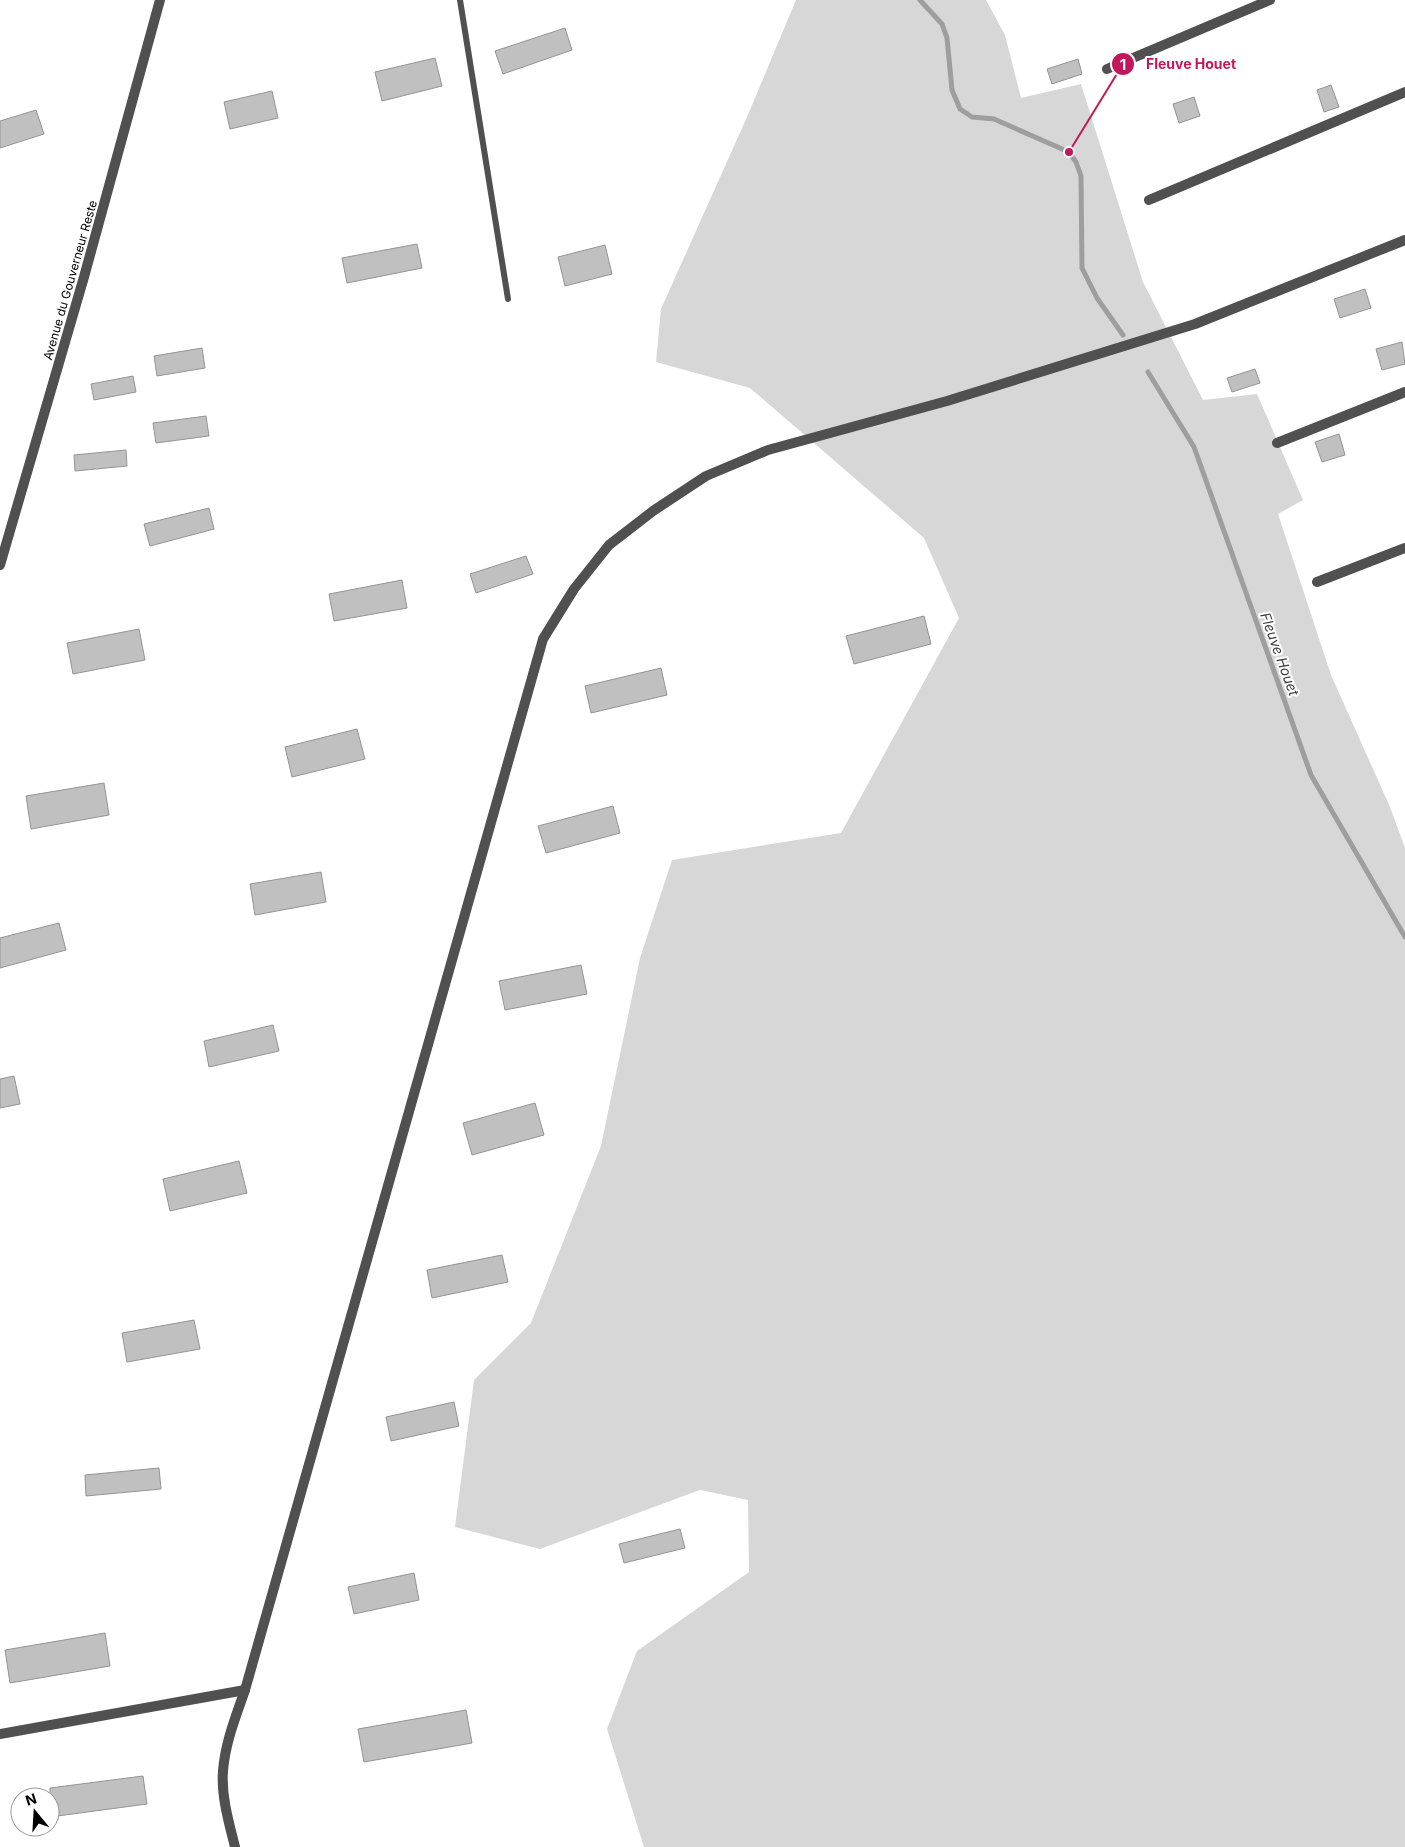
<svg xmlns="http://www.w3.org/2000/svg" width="1405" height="1847" font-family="Inter,sans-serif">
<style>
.green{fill:#d7d7d7}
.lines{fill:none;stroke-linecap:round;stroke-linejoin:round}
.stream{stroke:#9e9e9e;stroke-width:5}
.building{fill:#c0c0c0;stroke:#949494}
.service{stroke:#505050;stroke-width:6}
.minor{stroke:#505050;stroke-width:10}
.labels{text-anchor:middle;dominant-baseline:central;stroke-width:4;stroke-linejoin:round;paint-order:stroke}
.street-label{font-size:12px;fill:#000;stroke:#fff}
.water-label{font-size:14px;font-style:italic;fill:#3f3f3f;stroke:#fff}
.leader{fill:none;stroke:#c2185b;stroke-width:2}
.callout-dot{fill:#c2185b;stroke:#fff;stroke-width:2}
.mark-label{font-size:15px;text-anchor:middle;font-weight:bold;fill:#fff}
.callout-label{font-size:14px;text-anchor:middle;font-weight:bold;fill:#c2185b;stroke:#fff;stroke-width:4;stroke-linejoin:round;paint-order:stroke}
</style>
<rect width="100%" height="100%" fill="#fff"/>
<!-- green -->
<path class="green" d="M796,0h190l19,35 16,63 60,-14 62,198 60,118 54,-6 46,106 -25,14 53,161 59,132 15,41v999h-761l-37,-118 30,-78 112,-79 -1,-72 -48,-10 -160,59 -85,-22 19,-147 57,-57 70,-177 39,-188 32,-98 169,-27 118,-215 -35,-80 -174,-150 -94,-26 5,-53 86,-192z"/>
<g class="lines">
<!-- stream -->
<g class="stream">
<path d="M920,0l22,24 5,14 5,52 8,19 12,8 22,2 75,33 7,10 5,14 1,92 15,30 26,37"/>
<path d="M1148,372l46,75 117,328 94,162"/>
</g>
</g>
<!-- building -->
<g class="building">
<path d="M565,28l7,22 -69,24 -8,-23z"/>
<path d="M435,58l7,28 -60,15 -7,-29z"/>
<path d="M1078,59l4,15 -30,10 -5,-15z"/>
<path d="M1331,85l8,22 -15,5 -7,-22z"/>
<path d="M272,91l6,27 -48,11 -6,-27z"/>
<path d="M1194,97l6,19 -21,7 -6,-19z"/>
<path d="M36,110l8,24 -44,14v-27z"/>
<path d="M417,244l5,24 -75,15 -5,-25z"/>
<path d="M605,245l7,29 -47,12 -7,-29z"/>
<path d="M1365,289l6,19 -31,10 -6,-19z"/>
<path d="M1402,342l3,22 -23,6 -6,-21z"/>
<path d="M202,348l3,20 -48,8 -3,-20z"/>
<path d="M1255,369l5,14 -28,9 -5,-14z"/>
<path d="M133,376l3,16 -42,8 -3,-16z"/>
<path d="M206,416l3,20 -53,7 -3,-20z"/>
<path d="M1339,434l6,21 -23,7 -7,-20z"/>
<path d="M126,450l1,16 -52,5 -1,-16z"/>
<path d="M209,508l5,21 -64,17 -6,-22z"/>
<path d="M526,556l7,18 -57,19 -6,-19z"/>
<path d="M402,580l5,28 -73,13 -5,-27z"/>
<path d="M924,616l7,28 -77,20 -8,-28z"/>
<path d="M139,629l6,31 -72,14 -6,-31z"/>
<path d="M661,668l6,27 -76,18 -6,-27z"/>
<path d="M357,729l8,30 -73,18 -7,-30z"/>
<path d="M104,783l5,32 -78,14 -5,-33z"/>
<path d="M613,806l7,27 -74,20 -8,-27z"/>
<path d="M321,872l5,30 -71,13 -5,-31z"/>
<path d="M59,923l7,27 -66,18v-30z"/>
<path d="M581,965l6,29 -82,16 -6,-29z"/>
<path d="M273,1025l6,26 -70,16 -5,-26z"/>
<path d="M14,1076l6,28 -20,4v-29z"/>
<path d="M535,1103l9,32 -72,20 -9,-32z"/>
<path d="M239,1161l8,32 -77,18 -7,-32z"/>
<path d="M502,1255l6,27 -76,16 -5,-28z"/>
<path d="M194,1320l6,29 -73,13 -5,-29z"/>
<path d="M454,1402l5,24 -68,15 -5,-24z"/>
<path d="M159,1468l2,21 -75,7 -1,-21z"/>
<path d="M680,1529l5,19 -61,15 -5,-19z"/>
<path d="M414,1573l5,27 -65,14 -6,-27z"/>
<path d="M105,1633l5,33 -100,17 -5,-33z"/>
<path d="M466,1710l6,33 -108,19 -6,-33z"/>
<path d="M143,1776l4,28 -97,13v-29z"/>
</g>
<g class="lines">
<!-- service -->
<path class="service" d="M460,0l48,299"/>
<!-- minor -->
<g class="minor">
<path d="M1107,69l163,-69"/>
<path d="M1149,200l256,-108"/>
<path d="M1277,443l128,-51"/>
<path d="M0,565l84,-288 76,-277"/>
<path d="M1317,582l88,-34"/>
<path d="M0,1734l245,-44"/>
<path d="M235,1847c-6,-24 -14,-51 -12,-76 2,-28 13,-55 22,-81l298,-1051 31,-50 35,-44 44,-34 53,-35 62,-26 179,-49 248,-77 210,-84"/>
</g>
</g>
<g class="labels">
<!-- street labels -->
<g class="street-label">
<text transform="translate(70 280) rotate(-74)">Avenue du Gouverneur Reste</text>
</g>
<!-- water labels -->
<g class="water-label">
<text transform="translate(1280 654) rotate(70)">Fleuve Houet</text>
</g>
</g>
<!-- callouts -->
<path class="leader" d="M1069 152L1123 64"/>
<g class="callout-dot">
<circle cx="1069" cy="152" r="5"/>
<circle cx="1123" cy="64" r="12"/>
</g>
<g class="mark-label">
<text x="1123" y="70">1</text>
</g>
<g class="callout-label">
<text x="1191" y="69">Fleuve Houet</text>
</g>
<!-- north arrow -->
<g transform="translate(35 1812) rotate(342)"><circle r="24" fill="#ffffff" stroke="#999999"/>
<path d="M0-4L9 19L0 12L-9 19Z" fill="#000000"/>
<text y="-8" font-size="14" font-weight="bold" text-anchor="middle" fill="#000000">N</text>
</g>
</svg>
